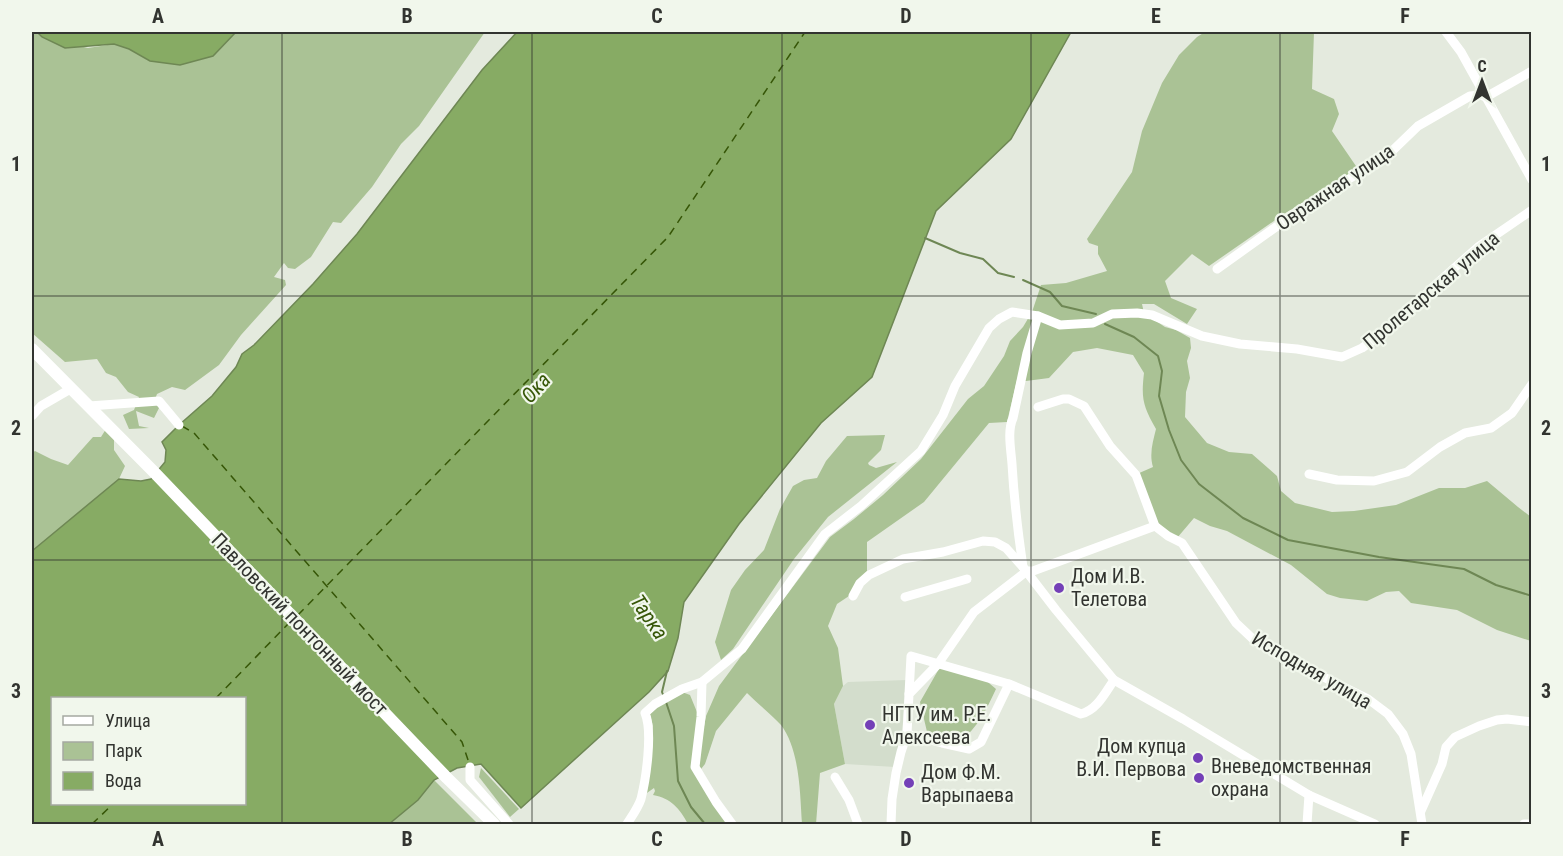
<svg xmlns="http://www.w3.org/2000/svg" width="1563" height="856" font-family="'Roboto Condensed',sans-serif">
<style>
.built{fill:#d3ddcc}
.green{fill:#aac295}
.water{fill:#87ab64;stroke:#6e8754;stroke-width:1.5;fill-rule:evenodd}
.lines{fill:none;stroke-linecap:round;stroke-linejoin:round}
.stream{stroke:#6e8754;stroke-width:2}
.ferry{stroke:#365607;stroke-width:1.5;stroke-dasharray:8 6;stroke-linecap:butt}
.street{stroke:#fff;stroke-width:9}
.secondary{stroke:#fff;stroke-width:12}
.grid{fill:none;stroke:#323430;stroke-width:1.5;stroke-opacity:0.55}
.poi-dot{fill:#7440b7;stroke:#f1f7ec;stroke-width:2}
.labels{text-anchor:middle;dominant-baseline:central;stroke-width:4.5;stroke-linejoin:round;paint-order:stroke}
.street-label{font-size:20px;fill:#323430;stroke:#f1f7ec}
.poi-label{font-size:20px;fill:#323430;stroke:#f1f7ec;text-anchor:start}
.water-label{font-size:21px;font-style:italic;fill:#365607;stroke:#f1f7ec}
.neatline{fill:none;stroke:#323430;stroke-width:2}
.grid-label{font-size:20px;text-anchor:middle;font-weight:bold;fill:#323430}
</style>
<rect width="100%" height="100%" fill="#e4eade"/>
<!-- built -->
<path class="built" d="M907,680l-6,62h-2l-4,25 -50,-3 -11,-60 9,-18 5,-4z"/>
<!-- green -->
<g class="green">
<path d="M32,32h5l5,5 46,11 26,-4 15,5 21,12h10l53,-5 23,-24h249l-66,94 -18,18 -29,43 -31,36 -8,-1 -22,35 -16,12 -7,-1 -4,-5 -10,14 11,3 1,5 -45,50 -22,30 -34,25 -13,-3 -15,7 -3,8 6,4 -6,12 -18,-7 3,15 10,2 -20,1 -6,-14 11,-5 5,-13 -11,-5 -12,-15 -10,-4 -9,-14 -32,3 -33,-29z"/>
<path d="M1205,32h109l-2,57 22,10 5,15 -7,17 26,38 -74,45 -75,52 -17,-12 -27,27 6,17 26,11 -10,15 -33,-20h-12l2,9 21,14 11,3 14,8 1,10 -4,13 3,17 -4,14 -1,25 22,26 22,9 23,2 25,22 4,15 14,12 37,9 22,-1 42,-6 43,-17h26l22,-7 31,26 13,10v124l-34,-11 -40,-20 -46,-7 -12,-12 -13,1 -19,9 -27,-3 -13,-4 -36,-29 -64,-34 -17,-5 -16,-8 -17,20 -20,-14 -20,-50 16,-7c-4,-13 0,-26 3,-38 -13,-23 -15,-30 -12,-56l-11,-18 -36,-7 -24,4 -24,26 -23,3 -9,-1 -10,42 -18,1 -65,79 -57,40v30l-18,24 -12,8 -9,22 10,22 5,38 -9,18 11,60 -25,9 -4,51h-14c-2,-30 -2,-74 -21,-99 -10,-11 -23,-21 -34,-32l-31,38 -11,33 -4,5 -4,-6 9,-47 13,-30 111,-149 24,-18 29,-24 38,-36 47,-60 16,-13 20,-30 6,-15 13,-14 9,-15 9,-27 25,-2 41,-12 -9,-17v-8l-9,-3 -2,-4 45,-67 10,-41 20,-48 17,-28 18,-18z"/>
<path d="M106,429l8,7v14l11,16 -6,13 -87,72v-98l3,-2 16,8 17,6 25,-28h8z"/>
<path d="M885,435l-4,15 -13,13 1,2 7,3 21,-6 -69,55 -34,42 -61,90 -12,11 -6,-18 16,-52 14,-20 19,-20 16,-41 13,-23 11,-6 13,-2 9,-17 21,-25z"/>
<path d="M940,667l43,11 13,11c-10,21 -18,39 -37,53l-31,-6 -8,-34z"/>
<path d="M682,692l8,3 9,22 -5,55 34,52h-40c-8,-15 -17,-26 -35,-29l2,-4 -1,-3 -10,7 9,-69 -3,-12 8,-8z"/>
<path d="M481,768l38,41 -9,8 -31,-40z"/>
<path d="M434,780l44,44h-89l29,-24z"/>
</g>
<!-- water -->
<g class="water">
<path d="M37,32h199l-23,24 -33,9 -30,-4 -21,-12 -15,-5 -49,4 -23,-11z"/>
<path d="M517,32h554l-60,107 -75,72 -64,166 -51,46 -82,101 -55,78 -6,36 -10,33 -19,21 -128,116 -40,-44 -24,4 -23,12 -16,20 -29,24h-357v-273l87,-72 22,2 10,-2 14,-17 1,-12 -4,-8 17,-17 33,-29 24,-29 6,-13 12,-9 59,-61 44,-50 125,-164zM52,698h192v106h-192z"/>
</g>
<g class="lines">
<!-- stream -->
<g class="stream">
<path d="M925,238l35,15 23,6 15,14 16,4"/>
<path d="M1023,280l27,12 12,14 34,8"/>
<path d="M1105,324l29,13 24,19 4,15 -3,25 10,34 12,30 18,24 44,34 45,22 91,17 85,12 32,16 36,11"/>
<path d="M664,697l-2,-5 5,-21"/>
<path d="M666,702l8,24 4,55 13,26 14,17"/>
</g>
<!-- ferry -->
<g class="ferry">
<path d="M182,426l12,7 268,309 7,21"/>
<path d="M298,615l370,-378 137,-205"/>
<path d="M216,698l74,-76"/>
<path d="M92,824l21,-20"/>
</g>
<!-- street -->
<g class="street">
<path d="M1446,32l15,20 71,128"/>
<path d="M1217,269l87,-62 85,-53 29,-28 52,-30 10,-1 6,2 46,-26"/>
<path d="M89,406l70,-5 20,24"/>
<path d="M1038,407l25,-8h6l15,7 26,40 26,29 19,51 13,10 14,7 54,80 18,17 19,12 95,47 20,15 15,20 8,20 11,70"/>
<path d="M32,416l9,-10 31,-18"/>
<path d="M1309,474l28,6 37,1 33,-9 33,-25 25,-14 26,-5 21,-15 20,-29"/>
<path d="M1023,567c-5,-34 -9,-68 -11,-103 -1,-14 -5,-33 1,-46l14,-65 11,-37"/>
<path d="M853,596l7,-13 9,-8 34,-16 40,-7 40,-11 12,1 11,6 17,19 33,43 58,70 69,39 126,76 66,29"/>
<path d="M905,597l62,-18"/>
<path d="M702,682l-1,35 -6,50 21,35 16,22"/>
<path d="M909,694l2,-38 98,28 72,30c16,-4 24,-21 33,-34"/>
<path d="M907,734l35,9 27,6 12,-7 28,-58"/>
<path d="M470,767v13l39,44"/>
<path d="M835,777l14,23 9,24"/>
<path d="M1421,811l21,-47 4,-17 9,-10 24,-11 18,-6 10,-1 25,3"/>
<path d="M627,824c5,-8 11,-16 14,-25 5,-20 12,-67 4,-86l10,-9 27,-15 20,-7 40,-33 83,-115 36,-28 60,-55 22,-36 12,-29 34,-58 10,-9 13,-7 26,4 22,9 33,-2 19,-9 25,-1 15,2 50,21 38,8 57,5 45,8 20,-9 40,-29 32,-33 44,-39 54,-37"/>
<path d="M891,824l1,-25 4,-26 5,-21 6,-18 2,-40 29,-30 36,-52 53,-41h6l122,-45"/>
<path d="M1307,824l2,-29"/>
<path d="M1524,824h8"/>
</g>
<!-- secondary -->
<path class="secondary" d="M32,349l121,122 294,307 47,46"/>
</g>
<!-- grid -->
<path class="grid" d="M282,32v792M532,32v792M782,32v792M1031,32v792M1280,32v792M32,296h1500M32,560h1500"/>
<!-- markers -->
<g class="poi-dot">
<circle cx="1059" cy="588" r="6"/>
<circle cx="870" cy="725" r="6"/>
<circle cx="1198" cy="758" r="6"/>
<circle cx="1199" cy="778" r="6"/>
<circle cx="909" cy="783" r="6"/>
</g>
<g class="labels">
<!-- street labels -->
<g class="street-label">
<text transform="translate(1335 187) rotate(-34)">Овражная улица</text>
<text transform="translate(1431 290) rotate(-40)">Пролетарская улица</text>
<text transform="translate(300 624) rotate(46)">Павловский понтонный мост</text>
<text transform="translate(1312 670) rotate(30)">Исподняя улица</text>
</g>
<!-- poi labels -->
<g class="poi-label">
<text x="1071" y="576">Дом И.В.<tspan x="1071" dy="23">Телетова</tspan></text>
<text x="882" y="714">НГТУ им. Р.Е.<tspan x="882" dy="23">Алексеева</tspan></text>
<text x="1186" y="746" text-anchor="end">Дом купца<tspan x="1186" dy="23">В.И. Первова</tspan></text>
<text x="1211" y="766">Вневедомственная<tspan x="1211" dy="23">охрана</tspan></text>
<text x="921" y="772">Дом Ф.М.<tspan x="921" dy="23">Варыпаева</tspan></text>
</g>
<!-- water labels -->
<g class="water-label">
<text transform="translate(536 388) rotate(-48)">Ока</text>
<text transform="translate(649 617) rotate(56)">Тарка</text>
</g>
</g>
<!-- border -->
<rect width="1563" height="856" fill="none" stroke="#f1f7ec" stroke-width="66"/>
<!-- legend -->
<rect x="51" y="697" width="195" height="108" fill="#f1f7ec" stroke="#a5a9a1" stroke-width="1.5"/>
<rect x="63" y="716" width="30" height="9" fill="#ffffff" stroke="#a5a9a1" stroke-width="1.5"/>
<text x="105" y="727" font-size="18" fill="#323430">Улица</text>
<rect x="63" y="742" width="30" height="18" fill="#aac295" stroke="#a5a9a1" stroke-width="1.5"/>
<text x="105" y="757" font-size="18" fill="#323430">Парк</text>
<rect x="63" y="772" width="30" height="18" fill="#87ab64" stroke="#a5a9a1" stroke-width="1.5"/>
<text x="105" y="787" font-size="18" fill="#323430">Вода</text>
<!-- north arrow -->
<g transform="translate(1482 81)" stroke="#f1f7ec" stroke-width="4.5" paint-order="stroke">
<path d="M0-4.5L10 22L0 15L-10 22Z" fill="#323430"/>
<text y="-9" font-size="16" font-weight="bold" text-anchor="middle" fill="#323430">С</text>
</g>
<rect x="33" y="33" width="1497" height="790" class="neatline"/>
<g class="grid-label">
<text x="158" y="23">A</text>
<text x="407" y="23">B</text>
<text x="657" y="23">C</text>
<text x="906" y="23">D</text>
<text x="1156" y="23">E</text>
<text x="1405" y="23">F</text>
<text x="16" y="171">1</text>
<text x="1546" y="171">1</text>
<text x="16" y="435">2</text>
<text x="1546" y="435">2</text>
<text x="16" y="698">3</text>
<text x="1546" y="698">3</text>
<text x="158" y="846">A</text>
<text x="407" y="846">B</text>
<text x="657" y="846">C</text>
<text x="906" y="846">D</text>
<text x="1156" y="846">E</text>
<text x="1405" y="846">F</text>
</g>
</svg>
